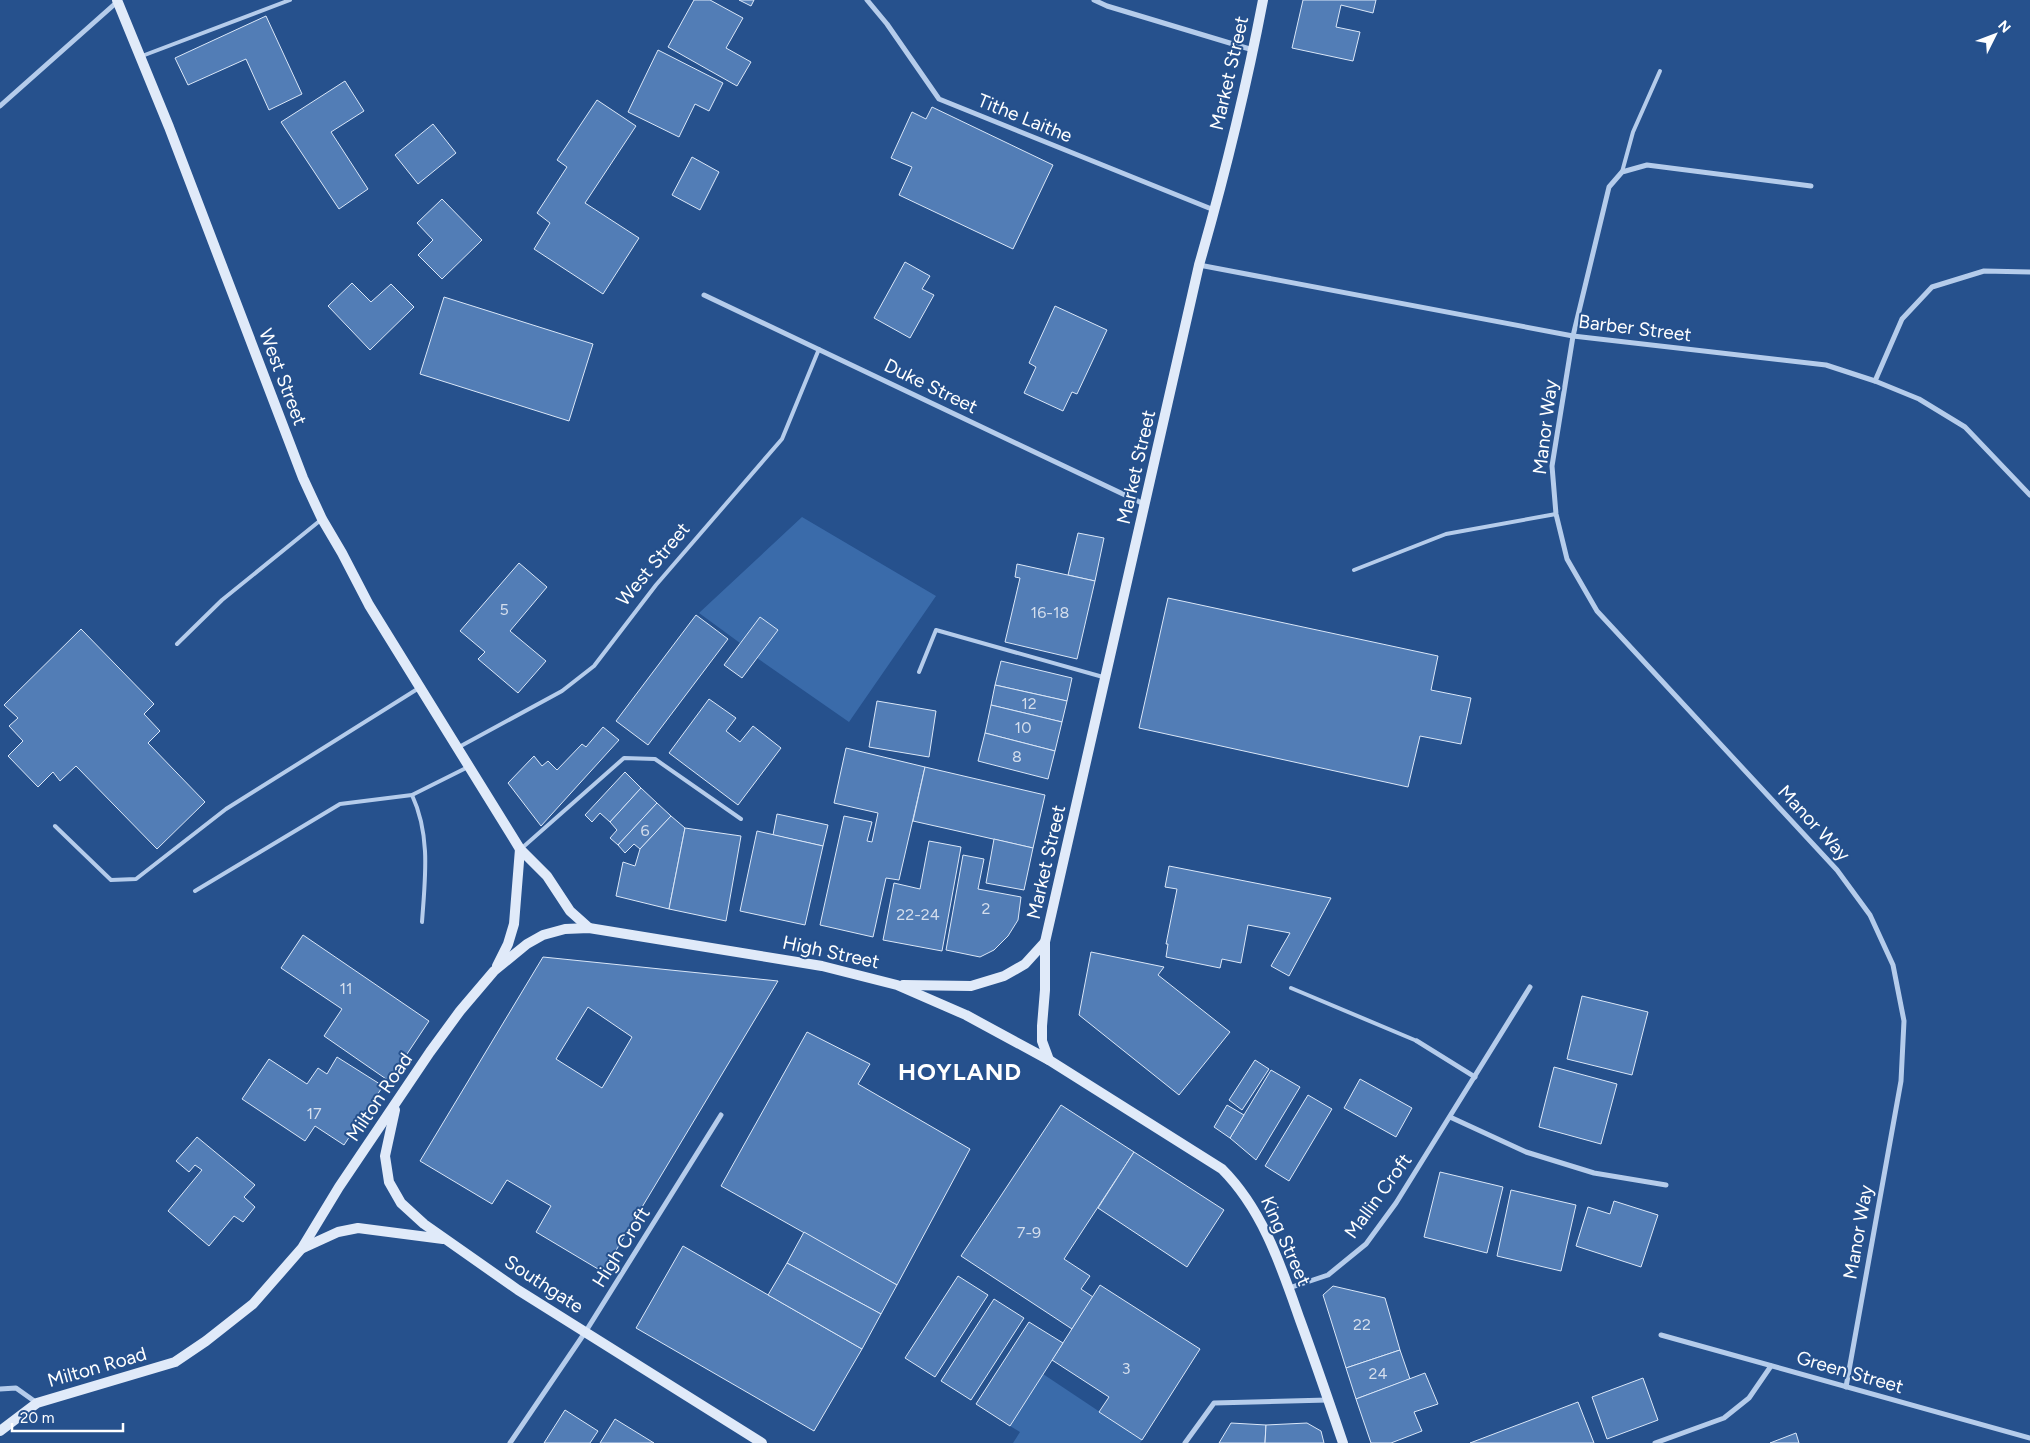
<svg xmlns="http://www.w3.org/2000/svg" width="2030" height="1443" font-family="Figtree,sans-serif">
<style>
.green{fill:#3a6baa}
.building{fill:#527db6;stroke:#dae7f8;fill-rule:evenodd}
.lines{fill:none;stroke-linecap:round;stroke-linejoin:round}
.lane{stroke:#b5cceb;stroke-width:4}
.street{stroke:#b5cceb;stroke-width:5}
.secondary{stroke:#e0eaf9;stroke-width:10}
.labels{text-anchor:middle;dominant-baseline:central;stroke-width:4;stroke-linejoin:round;paint-order:stroke}
.number-label{font-size:16px;fill:#d4deed}
.street-label{font-size:19px;fill:#fff;stroke:#26518d}
.district-label{font-size:24px;font-weight:bold;letter-spacing:1px;fill:#fff;stroke:#26518d}
</style>
<rect width="100%" height="100%" fill="#26518d"/>
<!-- green -->
<g class="green">
<path d="M802,517l134,79 -87,126 -92,-64 21,-28 -18,-13 -20,26 -41,-30z"/>
<path d="M1043,1374l99,66 -2,3h-127l7,-11 -10,-6z"/>
</g>
<!-- building -->
<g class="building">
<path d="M694,0h16l33,18 -17,30 25,14 -14,24 -69,-39z"/>
<path d="M739,0h15l-3,6z"/>
<path d="M1303,0h73l-3,13 -32,-8 -5,22 24,5 -7,29 -61,-13z"/>
<path d="M266,16l36,78 -33,16 -23,-51 -58,26 -13,-27z"/>
<path d="M658,50l65,33 -14,28 -14,-7 -16,33 -51,-25z"/>
<path d="M345,81l19,30 -33,21 37,57 -29,20 -58,-87z"/>
<path d="M597,100l39,26 -51,77 54,35 -36,56 -69,-45 16,-26 -13,-10 30,-46 -10,-7z"/>
<path d="M932,107l121,58 -40,84 -114,-54 13,-28 -21,-9 21,-46 14,7z"/>
<path d="M433,124l23,29 -38,31 -23,-29z"/>
<path d="M692,157l27,15 -19,38 -28,-15z"/>
<path d="M442,199l40,41 -40,39 -24,-24 15,-15 -16,-17z"/>
<path d="M905,262l25,14 -8,13 12,6 -24,43 -36,-20z"/>
<path d="M352,283l19,19 20,-18 23,23 -44,43 -42,-44z"/>
<path d="M444,297l149,47 -24,77 -149,-47z"/>
<path d="M1055,306l52,24 -30,64 -5,-2 -9,19 -39,-18 12,-26 -7,-4z"/>
<path d="M1078,533l26,5 -9,43 -27,-6z"/>
<path d="M519,563l28,24 -37,44 36,30 -28,32 -40,-34 7,-7 -25,-21z"/>
<path d="M1017,564l78,17 -18,78 -72,-17 15,-64 -5,-1z"/>
<path d="M1168,598l270,58 -7,34 40,8 -10,46 -41,-8 -12,51 -269,-59z"/>
<path d="M696,615l32,24 -80,106 -32,-24z"/>
<path d="M760,617l18,13 -36,48 -18,-13z"/>
<path d="M81,629l73,75 -10,10 16,17 -12,12 57,59 -48,47 -81,-83 -16,15 -7,-9 -15,15 -30,-31 15,-15 -14,-15 9,-8 -14,-13z"/>
<path d="M1001,661l71,17 -5,23 -72,-16z"/>
<path d="M995,685l72,16 -5,21 -71,-17z"/>
<path d="M709,699l27,19 -10,13 14,11 13,-16 28,22 -43,57 -69,-52z"/>
<path d="M877,701l59,10 -7,46 -60,-10z"/>
<path d="M991,705l71,17 -7,29 -70,-18z"/>
<path d="M603,727l16,13 -78,86 -33,-43 26,-27 8,10 6,-5 9,9 25,-26 4,3z"/>
<path d="M985,733l70,18 -7,28 -70,-18z"/>
<path d="M846,748l79,19 -26,113 -13,-2 -13,59 -53,-12 24,-109 28,6 -5,19 5,1 6,-29 -44,-10z"/>
<path d="M925,767l120,28 -12,53 -120,-27z"/>
<path d="M625,772l16,16 -31,34 -10,-9 -8,9 -7,-7z"/>
<path d="M641,788l16,15 -39,42 -8,-7 7,-8 -7,-8z"/>
<path d="M657,803l14,13 -31,33 -6,-5 -9,9 -7,-8z"/>
<path d="M777,814l51,11 -5,21 -50,-11z"/>
<path d="M671,816l14,12 -16,81 -53,-13 7,-34 12,4 5,-17z"/>
<path d="M685,828l56,8 -15,85 -57,-12z"/>
<path d="M757,831l66,15 -18,79 -65,-14z"/>
<path d="M994,839l39,9 -9,42 -38,-7z"/>
<path d="M929,841l32,6 -19,104 -59,-11 11,-57 26,6z"/>
<path d="M963,855l21,4 -6,30 43,8 -3,23 -10,16 -14,14 -14,7 -34,-7z"/>
<path d="M1169,866l162,32 -42,78 -18,-10 19,-33 -42,-8 -7,38 -19,-4 -2,9 -54,-11 2,-13h-2l11,-55 -12,-2z"/>
<path d="M303,935l126,86 -40,60 -65,-45 18,-27 -61,-41z"/>
<path d="M1091,952l73,15 -6,8 72,57 -51,63 -100,-80z"/>
<path d="M543,957l235,24 -175,291 -67,-40 15,-26 -44,-26 -15,24 -72,-43zM588,1007l44,30 -30,51 -46,-29z"/>
<path d="M1582,996l66,16 -16,63 -65,-16z"/>
<path d="M807,1032l63,32 -12,20 112,65 -73,136 -176,-99z"/>
<path d="M337,1057l46,29 -39,59 -29,-19 -10,15 -63,-42 27,-40 38,25 11,-16 9,6z"/>
<path d="M1255,1060l14,9 -27,41 -13,-10z"/>
<path d="M1554,1067l63,17 -16,60 -62,-17z"/>
<path d="M1271,1070l29,17 -44,73 -26,-22z"/>
<path d="M1360,1079l52,29 -16,29 -52,-29z"/>
<path d="M1308,1095l24,14 -43,72 -24,-15z"/>
<path d="M1061,1105l73,47 -70,107 26,17 -9,13 12,8 -21,32 -111,-73z"/>
<path d="M1227,1105l17,10 -14,23 -16,-11z"/>
<path d="M197,1137l58,48 -11,12 11,10 -12,15 -9,-6 -25,30 -41,-35 34,-41 -7,-5 -6,7 -13,-11z"/>
<path d="M1134,1152l90,58 -37,57 -89,-59z"/>
<path d="M1440,1172l63,15 -16,66 -63,-16z"/>
<path d="M1511,1190l65,15 -15,66 -64,-15z"/>
<path d="M1614,1201l44,14 -17,52 -65,-21 12,-39 22,7z"/>
<path d="M804,1232l93,53 -16,29 -94,-51z"/>
<path d="M683,1246l179,103 -48,82 -178,-103z"/>
<path d="M787,1263l94,51 -19,35 -94,-54z"/>
<path d="M958,1276l30,19 -53,82 -30,-19z"/>
<path d="M1100,1285l100,64 -58,91 -43,-28 10,-15 -57,-37z"/>
<path d="M1333,1286l52,12 15,52 -54,18 -23,-73z"/>
<path d="M994,1299l30,19 -53,82 -30,-19z"/>
<path d="M1029,1322l34,21 -53,83 -34,-22z"/>
<path d="M1400,1350l10,29 -54,20 -10,-31z"/>
<path d="M1425,1373l13,31 -24,8 8,19 -31,12h-20l-15,-44z"/>
<path d="M1643,1378l15,42 -51,19 -15,-42z"/>
<path d="M1578,1402l16,41h-124z"/>
<path d="M565,1410l33,21 -8,12h-46z"/>
<path d="M615,1419l39,24h-54z"/>
<path d="M1231,1423l35,2 -1,18h-46z"/>
<path d="M1307,1423l14,8 3,12h-59l1,-18z"/>
<path d="M1796,1433l3,10h-29z"/>
</g>
<g class="lines">
<!-- lane -->
<g class="lane">
<path d="M142,56l148,-56"/>
<path d="M1622,172l11,-40 27,-61"/>
<path d="M1354,570l92,-36 110,-20"/>
<path d="M177,644l45,-44 100,-81"/>
<path d="M919,672l17,-42 167,47"/>
<path d="M459,747l103,-56 32,-25 62,-81 126,-146 37,-90"/>
<path d="M412,795c19,41 13,84 10,127"/>
<path d="M55,826l56,54 25,-1 90,-70 193,-121"/>
<path d="M522,848l102,-90 31,1 86,60"/>
<path d="M195,891l145,-87 72,-9 56,-28"/>
<path d="M1291,988l126,53"/>
</g>
<!-- street -->
<g class="street">
<path d="M867,0l20,24 52,75 275,111"/>
<path d="M1094,0l13,6 146,44"/>
<path d="M0,106l117,-104"/>
<path d="M1811,186l-164,-21 -25,7 -13,15 -36,149 -21,130 4,48 11,45 30,52 240,259 33,45 23,50 11,56 -3,60 -55,306"/>
<path d="M1199,265l374,71 253,29 49,16 44,18 46,28 65,68"/>
<path d="M704,295l440,209"/>
<path d="M1875,381l27,-62 30,-32 52,-16 46,1"/>
<path d="M1417,1041l58,36"/>
<path d="M1450,1117l76,35 68,21 72,12"/>
<path d="M1289,1288l39,-13 38,-31 30,-41 134,-216"/>
<path d="M1661,1335l369,103"/>
<path d="M0,1389l16,-1 21,15"/>
<path d="M510,1443l76,-112 135,-216"/>
<path d="M1185,1443l29,-40 114,-3"/>
<path d="M1655,1443l69,-25 25,-20 22,-32"/>
</g>
<!-- secondary -->
<g class="secondary">
<path d="M117,0l52,127 134,351 19,41 20,34 27,52 151,244 27,27 23,35 19,17"/>
<path d="M497,966l11,-22 6,-20 6,-75"/>
<path d="M903,985l68,1 33,-10 21,-12 20,-22"/>
<path d="M1049,1060l-7,-19v-15l3,-36v-48l154,-677c25,-87 47,-176 64,-265"/>
<path d="M395,1110l-10,46 4,26 12,21 23,21 94,66 244,153"/>
<path d="M303,1248l35,-16 20,-4 85,11"/>
<path d="M0,1431l37,-28 138,-41 31,-21 47,-37 49,-56 37,-61 91,-135 30,-41 34,-40 33,-27 16,-9 22,-6 24,-1 233,38 75,19 69,30 83,45 173,109c41,41 59,97 78,151 15,41 29,82 43,123"/>
</g>
</g>
<g class="labels">
<!-- number labels -->
<g class="number-label">
<text x="504" y="609">5</text>
<text x="1050" y="612">16-18</text>
<text x="1029" y="703">12</text>
<text x="1023" y="727">10</text>
<text x="1017" y="756">8</text>
<text x="645" y="830">6</text>
<text x="986" y="908">2</text>
<text x="918" y="914">22-24</text>
<text x="346" y="988">11</text>
<text x="314" y="1113">17</text>
<text x="1029" y="1232">7-9</text>
<text x="1362" y="1324">22</text>
<text x="1126" y="1368">3</text>
<text x="1378" y="1373">24</text>
</g>
<!-- street labels -->
<g class="street-label">
<text transform="translate(1229 73) rotate(-77)">Market Street</text>
<text transform="translate(1025 118) rotate(22)">Tithe Laithe</text>
<text transform="translate(1635 328) rotate(7)">Barber Street</text>
<text transform="translate(283 377) rotate(69)">West Street</text>
<text transform="translate(931 386) rotate(26)">Duke Street</text>
<text transform="translate(1545 427) rotate(-83)">Manor Way</text>
<text transform="translate(1136 467) rotate(-77)">Market Street</text>
<text transform="translate(653 564) rotate(-50)">West Street</text>
<text transform="translate(1814 823) rotate(47)">Manor Way</text>
<text transform="translate(1046 862) rotate(-77)">Market Street</text>
<text transform="translate(831 952) rotate(12)">High Street</text>
<text transform="translate(379 1097) rotate(-56)">Milton Road</text>
<text transform="translate(1378 1196) rotate(-54)">Mallin Croft</text>
<text transform="translate(1858 1232) rotate(-80)">Manor Way</text>
<text transform="translate(1286 1241) rotate(66)">King Street</text>
<text transform="translate(621 1247) rotate(-58)">High Croft</text>
<text transform="translate(544 1284) rotate(33)">Southgate</text>
<text transform="translate(97 1367) rotate(-16)">Milton Road</text>
<text transform="translate(1850 1372) rotate(16)">Green Street</text>
</g>
<!-- district labels -->
<g class="district-label">
<text x="960" y="1071">HOYLAND</text>
</g>
</g>
<!-- north arrow -->
<g transform="translate(1995 35) rotate(48)" stroke="#26518d" stroke-width="4" paint-order="stroke">
<path d="M0-4L9 19L0 12L-9 19Z" fill="#ffffff"/>
<text y="-8" font-size="14" font-weight="bold" text-anchor="middle" fill="#ffffff">N</text>
</g>
<!-- scale -->
<path d="M12 1423v8h111v-8" fill="none" stroke="#ffffff" stroke-width="2.5"/>
<text x="20" y="1423" font-size="15" fill="#ffffff" stroke="#26518d" stroke-width="4" paint-order="stroke">20 m</text>
</svg>
